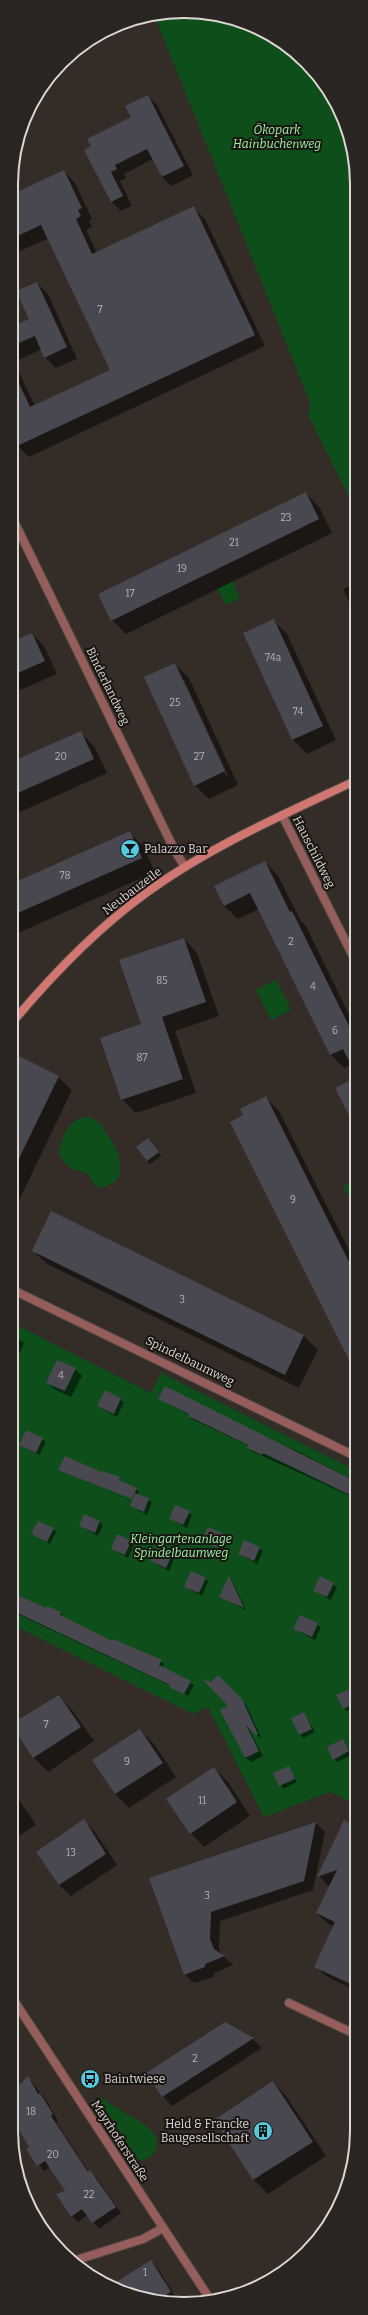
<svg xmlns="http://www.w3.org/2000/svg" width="368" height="2315" font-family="Bitter,serif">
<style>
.green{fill:#0d4e1a}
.shadow{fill:#0007;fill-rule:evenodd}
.building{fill:#494851}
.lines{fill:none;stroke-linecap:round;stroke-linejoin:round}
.street-casing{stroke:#4f4742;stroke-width:10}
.secondary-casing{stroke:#4f4742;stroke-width:10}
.street{stroke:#965e5a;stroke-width:8}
.secondary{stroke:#d17771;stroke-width:8}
.labels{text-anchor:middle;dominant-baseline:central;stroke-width:4;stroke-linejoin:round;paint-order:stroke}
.number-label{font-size:10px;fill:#b8b3b3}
.park-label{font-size:12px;font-style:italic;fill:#9df3a3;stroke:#191512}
.street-label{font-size:12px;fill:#ddd7d4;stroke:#191512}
.poi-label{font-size:12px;fill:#ddd7d4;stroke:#191512;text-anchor:start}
.rim{fill:none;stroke:#ddd7d4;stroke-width:2}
</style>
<rect width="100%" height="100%" fill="#342c26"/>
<!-- green -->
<g class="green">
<path d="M196,11l64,18 46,33 33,46 18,64v341l-50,-100 3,-2v-9l-155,-385z"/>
<path d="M232,581l8,17 -14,7 -9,-17z"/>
<path d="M276,980l15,30 -20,10 -15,-30z"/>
<path d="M83,1117c12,0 16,5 22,14 11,14 27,46 2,55 -3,1 -8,3 -11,0 -4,-3 -6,-10 -9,-13 -14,-2 -23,-7 -28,-20 3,-16 9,-31 24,-36z"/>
<path d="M357,1180v34l-14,-28z"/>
<path d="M11,1322l140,71 10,-20 196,98v334l-27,-13 -66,25 -56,-110 -15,7 -182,-90z"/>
<path d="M96,2095l52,32 8,9 1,8c-2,11 -8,16 -19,16z"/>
</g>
<!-- shadow -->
<g class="shadow">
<path d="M148,96l9,9 36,70 -21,11 -10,-9 -9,-18 -29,15 2,4 -6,3 12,25 -11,5 -9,-9 -26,-52 46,-32z"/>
<path d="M64,171l11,12 17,36 -3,2 3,6 -6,3 11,23 97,-45 11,11 60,127 -236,111 -11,-11 -7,-15v-103l19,-8 7,-37 11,11 29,65 -21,9 -11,-11 -3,-8 -28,13 21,44 76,-36 -62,-132 -38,17v-59z"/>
<path d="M306,493l13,14 13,26 -206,101 -14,-14z"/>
<path d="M357,583v36l-14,-30z"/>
<path d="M273,620l14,14 49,106 -29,14 -14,-14 -49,-107z"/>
<path d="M32,634l12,12 13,28 -46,20v-51z"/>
<path d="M175,664l14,14 49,107 -29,14 -14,-14zM182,680h2l44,95 -2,1z"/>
<path d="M80,732l14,14 13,27 -96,43v-53z"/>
<path d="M129,832l14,14 12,26 -139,62 -5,-5v-44z"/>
<path d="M265,862l13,14 23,45 5,5 51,105v40l-5,-6 -8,3 -13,-13 -72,-146 -21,10 -14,-13z"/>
<path d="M184,939l13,14 22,63 -44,15 21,62 -60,20 -14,-14 20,-75z"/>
<path d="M11,1069l47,8 14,13 -61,127z"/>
<path d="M265,1097l14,14 78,155v107l-112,-257z"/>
<path d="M151,1142l10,14 -11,8 -3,-3z"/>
<path d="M52,1212l252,124 14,14 -19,38 -252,-124 -14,-13z"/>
<path d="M11,1335l13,8 -6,14 -7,-3z"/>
<path d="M75,1369l7,7 -11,21 -17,-8 -6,-6z"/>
<path d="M105,1392l19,10 -7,15 -19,-11z"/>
<path d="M160,1399l79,26 60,27 58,30v17l-106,-48 -2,-5 -57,-27 -3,-4z"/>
<path d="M42,1439l4,3 -7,13 -19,-10z"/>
<path d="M59,1470l43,4 17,4 3,5 14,6 3,3 -1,3 14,7 -5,13 -16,-9 2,-5 -71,-28 74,29 1,-2z"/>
<path d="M189,1512l3,3 -5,13 -17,-9z"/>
<path d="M99,1521l4,4 -5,11 -18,-10z"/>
<path d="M53,1529l3,3 -6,12 -18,-10z"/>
<path d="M117,1536l17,9 -6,13 -16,-9z"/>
<path d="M225,1536l3,3 -5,12 -20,-11z"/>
<path d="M259,1548l4,3 -6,13 -18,-10z"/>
<path d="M171,1556l3,3 -5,12 -18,-10z"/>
<path d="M205,1578l3,4 -6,14 -17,-9z"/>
<path d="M229,1578l3,3 14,29 -26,-13z"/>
<path d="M333,1584l4,3 -6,13 -17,-9z"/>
<path d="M11,1593l36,16 14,4 2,4 50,25 48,19 3,3 -2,4 32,17 -6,11 -17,-10 -160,-75z"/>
<path d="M300,1616l21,11 -6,13 -21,-11z"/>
<path d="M218,1677l28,28 16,34 -14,-12 15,29 -12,6 -5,-4 -24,-48 7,-4 -18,-23z"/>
<path d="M350,1690l7,10v7l-10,4 -4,-3z"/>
<path d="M58,1696l14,14 22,31 -46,31 -14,-14 -21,-34z"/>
<path d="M304,1713l11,19 -12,6 -3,-4z"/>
<path d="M140,1730l14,14 22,33 -47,31 -14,-14z"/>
<path d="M343,1740l9,15 -15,7 -3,-3z"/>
<path d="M288,1767l9,15 -14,7 -8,-16z"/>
<path d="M214,1768l14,14 22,34 -46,31 -13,-14z"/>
<path d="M11,1788l25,37 -25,16z"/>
<path d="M84,1821l11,11 22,33 -46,31 -12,-11z"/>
<path d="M316,1823l9,9 -12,58 -93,31 -1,28 2,5 12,11 -19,8v4l-20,6 -10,-9 -34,-95z"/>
<path d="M357,1827v164l-31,-15 -10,-10 18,-39 -7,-4 -10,-10 13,-27h-2l-9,-10z"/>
<path d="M225,2023l28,16 9,9 -90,58 -9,-10z"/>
<path d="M28,2077l18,23 12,21 -2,1 33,50 7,5 25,36 -22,16 -11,-14 -10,7 -6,-6 -6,-25 -16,-24 -6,4 -17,-22 3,-2 -10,-42 -9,-10z"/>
<path d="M273,2082l13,14 40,60 -58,38 -14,-14 -39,-60z"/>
<path d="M151,2262l6,5 22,36 -6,1 -55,-13z"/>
</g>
<!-- building -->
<g class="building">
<path d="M148,95l36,71 -22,11 -15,-28 -32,16 2,4 -6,3 12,24 -12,6 -27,-52 7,-4 -4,-7 44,-22 -6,-11z"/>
<path d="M64,170l18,38 -4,2 3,6 -5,3 16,35 102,-48 61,129 -238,111 -6,-12v-68l19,41 80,-37 -69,-145 -30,14v-44z"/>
<path d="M37,282l30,65 -23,11 -9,-22 -24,10v-19l18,-8 -13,-28z"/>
<path d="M306,492l13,27 -208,102 -13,-27z"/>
<path d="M274,619l49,107 -31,14 -49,-107z"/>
<path d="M32,633l13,28 -34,15v-34z"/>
<path d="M175,663l50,108 -31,15 -50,-109z"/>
<path d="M81,731l13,28 -83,37v-34z"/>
<path d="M130,831l12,27 -131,58v-32z"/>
<path d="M265,861l25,51 2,-1 65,131v35l-14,-28 -13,6 -80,-162 -26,13 -10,-20z"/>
<path d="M184,938l22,64 -44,15 21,62 -62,21 -21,-62 41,-14 -22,-64z"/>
<path d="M17,1055l42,21 -48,99v-108z"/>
<path d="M357,1077v54l-22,-43z"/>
<path d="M266,1096l91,182v98l-127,-254 13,-7 -3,-6z"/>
<path d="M148,1138l11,14 -12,9 -11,-14z"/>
<path d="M51,1211l253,124 -19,40 -253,-124z"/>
<path d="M57,1360l19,8 -11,23 -19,-8z"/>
<path d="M165,1386l192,96 -5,14 -89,-43 -1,2 -15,-7 1,-3 -60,-29 1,-2 -31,-15z"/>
<path d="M105,1390l16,8 -7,16 -17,-8z"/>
<path d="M26,1430l17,8 -7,15 -17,-8z"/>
<path d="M65,1456l36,16 1,-1 18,6 -1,3 18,8 -5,11 -74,-29z"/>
<path d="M135,1493l14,5 -5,14 -14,-6z"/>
<path d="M175,1505l15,6 -7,14 -14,-6z"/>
<path d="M84,1514l16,7 -5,12 -16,-7z"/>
<path d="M38,1521l16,7 -7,14 -16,-8z"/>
<path d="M208,1527l18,8 -6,14 -19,-8z"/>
<path d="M117,1534l14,7 -6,14 -14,-6z"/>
<path d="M244,1540l16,7 -6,14 -16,-7z"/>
<path d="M156,1548l16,7 -6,13 -16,-7z"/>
<path d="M191,1571l15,7 -7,15 -15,-6z"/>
<path d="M229,1576l15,32 -25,-11z"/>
<path d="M320,1576l14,7 -7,14 -14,-6z"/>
<path d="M11,1592l35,16 1,-2 14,6 -1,3 52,26 1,-2 49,21 -3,5 32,16 -7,13 -15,-7 1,-2 -159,-75z"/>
<path d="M300,1615l18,8 -6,14 -19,-8z"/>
<path d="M218,1675l24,24 16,35 -3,1 -9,-10 13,26 -14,7 -25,-48 8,-4 -26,-27 9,3z"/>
<path d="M350,1689l7,13 -14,7 -7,-14z"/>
<path d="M59,1695l22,32 -48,31 -22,-34z"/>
<path d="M304,1712l8,17 -13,6 -8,-17z"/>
<path d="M140,1729l23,34 -48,31 -23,-34z"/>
<path d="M343,1739l6,12 -16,9 -6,-13z"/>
<path d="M289,1766l6,13 -16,7 -6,-13z"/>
<path d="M214,1767l23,35 -47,32 -24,-35z"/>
<path d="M84,1819l22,35 -47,31 -23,-33z"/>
<path d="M344,1820l13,6v113l-8,16 8,3v29l-43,-20 21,-45 -19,-9 21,-43 -20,7z"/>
<path d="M316,1822l-12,59 -93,31 -1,27 4,10 11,7 -20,8v3l-21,8 -35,-97z"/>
<path d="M225,2022l29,16 -92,59 -16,-24z"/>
<path d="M28,2076l10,18 2,-1 13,21 -2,2 37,56 2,-2 26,37 -24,16 -10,-14 -11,8 -15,-23 9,-3 -20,-30 -8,5 -11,-17 3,-2 -18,-31v-6l8,-5 -8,-11z"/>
<path d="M273,2081l40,61 -60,38 -39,-60z"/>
<path d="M151,2260l20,32 -14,8 -39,-9 -8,-5z"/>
</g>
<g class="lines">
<defs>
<g id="street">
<path d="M11,515l164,336 10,16"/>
<path d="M282,815l75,149"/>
<path d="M11,1007l9,6"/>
<path d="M11,1289l346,168"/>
<path d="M11,1996l199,303"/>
<path d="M289,2003l68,32"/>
<path d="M73,2261l70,-22 20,-11"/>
</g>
<path id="secondary" d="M11,1024c40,-48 84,-94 135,-131 64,-47 139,-79 211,-113"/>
</defs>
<!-- street casing -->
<use href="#street" class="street-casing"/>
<!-- secondary casing -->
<use href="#secondary" class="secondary-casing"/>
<!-- street -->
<use href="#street" class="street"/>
<!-- secondary -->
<use href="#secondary" class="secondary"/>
</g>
<!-- icons -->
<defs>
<symbol id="bar-disc" viewBox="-11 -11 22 22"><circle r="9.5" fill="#55cadf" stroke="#191512"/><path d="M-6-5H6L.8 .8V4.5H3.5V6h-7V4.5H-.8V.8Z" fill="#111"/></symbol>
<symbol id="bus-disc" viewBox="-11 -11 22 22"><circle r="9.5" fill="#55cadf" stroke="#191512"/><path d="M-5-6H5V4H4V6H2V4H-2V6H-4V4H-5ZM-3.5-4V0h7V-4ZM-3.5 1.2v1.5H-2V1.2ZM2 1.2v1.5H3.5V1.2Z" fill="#111"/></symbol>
<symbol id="building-disc" viewBox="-11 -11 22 22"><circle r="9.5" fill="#55cadf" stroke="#191512"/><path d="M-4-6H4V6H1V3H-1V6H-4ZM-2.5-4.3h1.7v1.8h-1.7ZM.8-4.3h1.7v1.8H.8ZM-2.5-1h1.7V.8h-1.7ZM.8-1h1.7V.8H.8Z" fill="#111"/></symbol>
</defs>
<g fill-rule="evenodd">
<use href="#bar-disc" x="119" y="838" width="22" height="22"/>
<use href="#bus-disc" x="79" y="2068" width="22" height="22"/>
<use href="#building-disc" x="252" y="2120" width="22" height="22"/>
</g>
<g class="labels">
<!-- number labels -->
<g class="number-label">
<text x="100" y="310">7</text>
<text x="286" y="518">23</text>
<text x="234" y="543">21</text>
<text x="182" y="569">19</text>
<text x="130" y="594">17</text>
<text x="273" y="658">74a</text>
<text x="175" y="703">25</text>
<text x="298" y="712">74</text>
<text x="61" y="757">20</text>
<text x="199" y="757">27</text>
<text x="65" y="876">78</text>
<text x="291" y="942">2</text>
<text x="162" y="981">85</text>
<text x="313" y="987">4</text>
<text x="335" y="1031">6</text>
<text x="142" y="1058">87</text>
<text x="293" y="1200">9</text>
<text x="182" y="1300">3</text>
<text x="61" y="1376">4</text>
<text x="46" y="1725">7</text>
<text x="127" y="1762">9</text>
<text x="202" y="1801">11</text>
<text x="71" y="1853">13</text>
<text x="207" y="1896">3</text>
<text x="195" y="2059">2</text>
<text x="31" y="2112">18</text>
<text x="53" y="2155">20</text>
<text x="89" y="2195">22</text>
<text x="145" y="2273">1</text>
</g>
<!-- park labels -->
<g class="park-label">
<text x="277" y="130">Ökopark<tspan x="277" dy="14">Hainbuchenweg</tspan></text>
<text x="181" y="1539">Kleingartenanlage<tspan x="181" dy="14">Spindelbaumweg</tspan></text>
</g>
<!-- street labels -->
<g class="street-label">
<text transform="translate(108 686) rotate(64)">Binderlandweg</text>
<text transform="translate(314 852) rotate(63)">Hauschildweg</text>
<text transform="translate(132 891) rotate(-37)">Neubauzeile</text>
<text transform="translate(190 1361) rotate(26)">Spindelbaumweg</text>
<text transform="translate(120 2141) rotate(57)">Mayrhoferstraße</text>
</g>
<!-- poi labels -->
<g class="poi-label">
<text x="144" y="849">Palazzo Bar</text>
<text x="104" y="2079">Baintwiese</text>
<text x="249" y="2124" text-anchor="end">Held &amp; Francke<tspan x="249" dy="14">Baugesellschaft</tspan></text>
</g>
</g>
<!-- crop -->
<path d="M0 0H368V2315H0ZM184 18H184A166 166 0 0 1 350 184V2131A166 166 0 0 1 184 2297H184A166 166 0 0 1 18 2131V184A166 166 0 0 1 184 18Z" fill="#292522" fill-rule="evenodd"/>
<path class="rim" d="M184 18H184A166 166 0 0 1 350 184V2131A166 166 0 0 1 184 2297H184A166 166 0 0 1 18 2131V184A166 166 0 0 1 184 18Z"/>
</svg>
